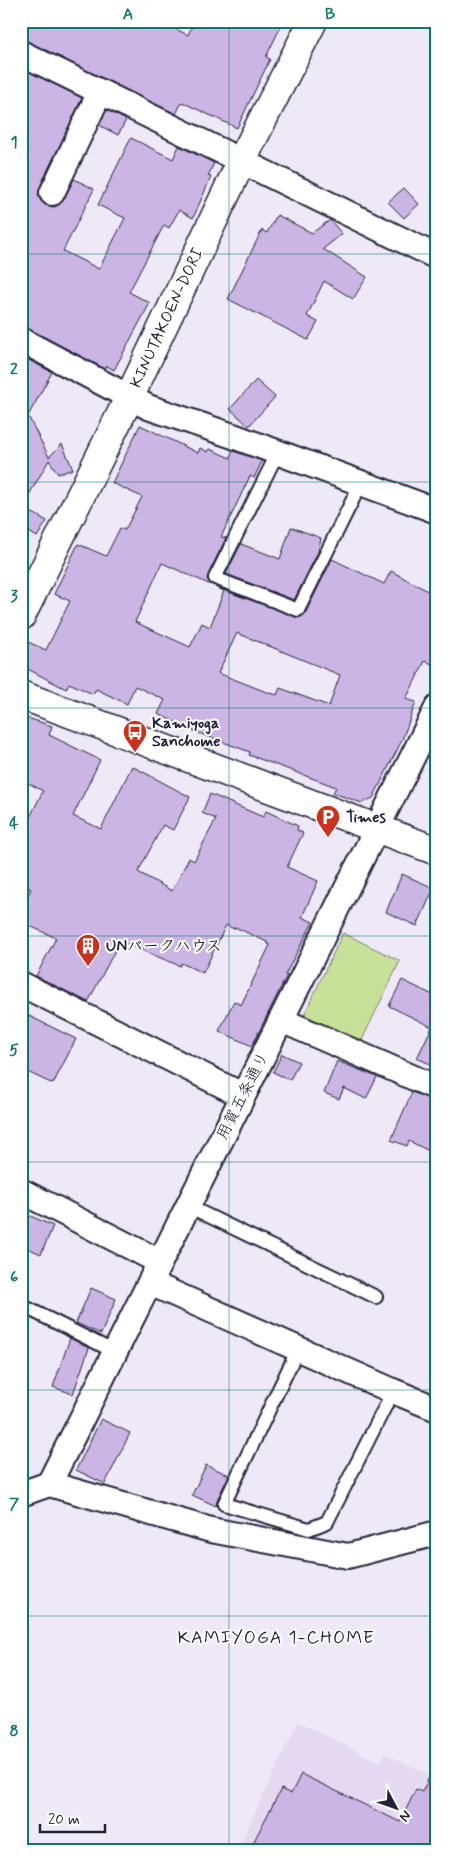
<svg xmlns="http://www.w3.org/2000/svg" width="458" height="1871" font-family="Mynerve,'Klee One',sans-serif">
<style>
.built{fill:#e4d9f1}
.green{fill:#c7e198;stroke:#74826a}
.building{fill:#cbb5e4;stroke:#22223b;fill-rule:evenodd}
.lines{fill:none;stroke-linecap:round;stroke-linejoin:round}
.lane-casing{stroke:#22223b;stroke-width:16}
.street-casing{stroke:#22223b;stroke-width:28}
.secondary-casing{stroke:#22223b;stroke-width:31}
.lane{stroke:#fff;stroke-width:12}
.street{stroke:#fff;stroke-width:24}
.secondary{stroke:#fff;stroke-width:28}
.grid{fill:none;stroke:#0f766e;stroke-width:1;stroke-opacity:0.55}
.labels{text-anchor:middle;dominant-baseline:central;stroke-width:4;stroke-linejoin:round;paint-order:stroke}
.street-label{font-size:16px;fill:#22223b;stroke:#fff}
.poi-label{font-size:16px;font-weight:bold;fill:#22223b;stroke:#fff;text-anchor:start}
.neighbourhood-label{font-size:18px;letter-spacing:1px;fill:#22223b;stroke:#fff}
.neatline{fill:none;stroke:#0f766e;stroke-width:2}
.grid-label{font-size:16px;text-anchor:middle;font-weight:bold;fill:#0f766e}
</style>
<rect width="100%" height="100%" fill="#efe9f7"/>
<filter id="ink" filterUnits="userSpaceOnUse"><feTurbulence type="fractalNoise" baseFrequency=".02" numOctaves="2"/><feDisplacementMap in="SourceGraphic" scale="10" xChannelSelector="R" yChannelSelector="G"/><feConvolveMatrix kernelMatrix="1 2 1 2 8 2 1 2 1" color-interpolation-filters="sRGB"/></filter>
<g filter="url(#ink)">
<!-- built -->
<path class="built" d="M298,1722l83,41 4,-9 52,24v72h-200z"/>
<!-- green -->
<path class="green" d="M343,933l57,28 -39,81 -57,-27z"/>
<!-- building -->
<g class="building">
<path d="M21,21h138l29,14 6,-14h77l10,5 -15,31 4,2 -33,69 -55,-26 -6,12 -149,-73 -6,-2z"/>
<path d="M21,68l61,30 -42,89 -2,8 3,6 5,4 8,2 6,-3 4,-5 10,-20 20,10 -31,62 36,18 26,-51 -27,-13 33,-67 42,21 6,-13 35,17 -6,13 3,1 -18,41 -14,-8 -10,18 -5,-3 -35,67 21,11 -36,67 -7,-4 -2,3 -78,-41 -6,-2z"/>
<path d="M107,110l19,10 -8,15 -19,-10z"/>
<path d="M404,188l15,16 -15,14 -16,-16z"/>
<path d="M277,215l35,18 18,-13 12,14 -19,15 44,28 -14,22 -29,-18 -17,35 11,6 -10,18 -80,-41 34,-69 5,3z"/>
<path d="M21,356l31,16 -24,44 21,41 13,-13 11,25 -15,5 -9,-14 -27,47 25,14 -10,16 -16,-10z"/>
<path d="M256,380l19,17 -26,29 -19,-17z"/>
<path d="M140,425l58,28 2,-5 8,4 2,-3 20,9 3,-7 29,10 -8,17 -4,-2 -29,61 5,1 -18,37 -1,4 4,6 -49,-22 -27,59 55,25 12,-24 8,4 14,-36 -9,-4 84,31 6,-4 27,-55 52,25 7,-13 46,25v70l-12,-5 -19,38 10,3 -14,38 -29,58 -11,5 -29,-10 3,-6 -87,-32 1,-3 -54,-20 -38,-18 7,-14 -30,-14 -8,18 -31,-15 -3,5 -24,-11 -3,6 -42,-22 -3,-9 7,-16 18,8 24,-49 -16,-7 24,-50 28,12 14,-28 5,2 17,-33 -30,-14zM237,633l103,42 -11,31 -49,-18 -3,7 -13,-4 -46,-18z"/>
<path d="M291,527l30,11 -3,14 -24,48 -68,-26 15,-30 39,15z"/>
<path d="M21,716l31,10 -3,9 51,25 -27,56 28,13 31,-63 58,31 -17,33 -10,-5 -25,47 34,19 17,-33 5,3 22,-42 -14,-6 8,-19 53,23 3,-6 32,15 -1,4 6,3 -16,34 31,14 -16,36 11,5 -28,53h2l-35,71 -33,-15 15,-30 7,4 29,-60 -3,-2v-1l-32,-15 -1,2 -8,-4 -23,48 -22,-10 -1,3 -60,-25 -32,61 -52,-26 20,-38 -35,-16v-13l10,-20 -10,-6v-48l22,-44 -22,-12z"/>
<path d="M402,874l32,14 -17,38 -31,-14z"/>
<path d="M402,980l35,17v70l-20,-9 15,-31 -43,-21z"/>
<path d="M21,1012l55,27 -23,45 -32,-15z"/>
<path d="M282,1054l17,8 -9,18 -17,-8z"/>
<path d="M337,1061l40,16 -11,22 -22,-11 -5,11 -15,-6z"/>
<path d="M412,1092l25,10v53l-28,-14 -2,5 -16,-6z"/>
<path d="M28,1215l25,11 -12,28 -20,-9v-15z"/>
<path d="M91,1288l25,11 -15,35 -25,-11z"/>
<path d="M70,1338l19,10 -16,46 -20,-7z"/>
<path d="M101,1419l29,14 -25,51 -29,-14z"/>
<path d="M206,1465l23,10 -12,25 -1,6 -24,-11z"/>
<path d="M437,1761v89h-164l-19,-9 27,-52 10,5 10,-20 99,48 16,-33 6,3z"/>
</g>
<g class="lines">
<defs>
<g id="lane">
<path d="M278,452l-63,126 83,32 63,-127"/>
<path d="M188,1206l188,91"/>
<path d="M21,1305l94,47"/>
<path d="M298,1349l-74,155 85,25 18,-7 66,-131"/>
</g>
<g id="street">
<path d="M21,53l416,204"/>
<path d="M52,193l48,-101"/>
<path d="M21,340l127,67 85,29 204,75"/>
<path d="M21,984l221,111"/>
<path d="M281,1020l156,68"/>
<path d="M21,1191l139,71"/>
<path d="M150,1283l243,108 44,18"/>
<path d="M49,1484l388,-776"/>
<path d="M21,1494l28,-10 162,46 137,26 89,-23"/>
</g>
<g id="secondary">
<path d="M21,616l108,-218 112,-236 72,-141"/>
<path d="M21,695l416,156"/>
</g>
</defs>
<!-- lane casing -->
<use href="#lane" class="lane-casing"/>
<!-- street casing -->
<use href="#street" class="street-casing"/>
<!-- secondary casing -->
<use href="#secondary" class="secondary-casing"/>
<!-- lane -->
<use href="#lane" class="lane"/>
<!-- street -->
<use href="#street" class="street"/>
<!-- secondary -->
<use href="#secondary" class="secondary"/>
</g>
</g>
<!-- grid -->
<path class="grid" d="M229,21v1829M21,254h416M21,482h416M21,708h416M21,936h416M21,1162h416M21,1390h416M21,1616h416"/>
<!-- icons -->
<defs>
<symbol id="bus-pin" viewBox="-11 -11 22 30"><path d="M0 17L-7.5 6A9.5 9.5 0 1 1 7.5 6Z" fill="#c8321e" stroke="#fff"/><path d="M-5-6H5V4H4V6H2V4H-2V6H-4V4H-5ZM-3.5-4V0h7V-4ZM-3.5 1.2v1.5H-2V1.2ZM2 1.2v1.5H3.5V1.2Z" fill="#fff"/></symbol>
<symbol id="parking-pin" viewBox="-11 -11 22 30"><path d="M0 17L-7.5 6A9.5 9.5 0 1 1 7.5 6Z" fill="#c8321e" stroke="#fff"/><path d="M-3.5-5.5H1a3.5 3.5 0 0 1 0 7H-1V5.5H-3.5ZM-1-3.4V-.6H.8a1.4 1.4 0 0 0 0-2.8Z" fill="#fff"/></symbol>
<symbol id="building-pin" viewBox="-11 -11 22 30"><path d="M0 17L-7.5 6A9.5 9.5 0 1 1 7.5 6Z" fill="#c8321e" stroke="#fff"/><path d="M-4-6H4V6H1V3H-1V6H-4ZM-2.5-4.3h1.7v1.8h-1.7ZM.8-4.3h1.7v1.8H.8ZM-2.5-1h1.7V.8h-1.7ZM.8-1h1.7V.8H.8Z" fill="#fff"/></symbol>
</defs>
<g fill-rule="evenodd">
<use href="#bus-pin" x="121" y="718" width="28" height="38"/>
<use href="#parking-pin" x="314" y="803" width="28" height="38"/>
<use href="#building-pin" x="74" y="932" width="28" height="38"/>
</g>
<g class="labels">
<!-- street labels -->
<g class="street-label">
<text transform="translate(167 318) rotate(-65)">KINUTAKOEN-DORI</text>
<text transform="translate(243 1096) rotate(-63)">用賀五条通り</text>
</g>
<!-- poi labels -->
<g class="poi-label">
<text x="152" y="723">Kamiyoga<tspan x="152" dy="18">Sanchome</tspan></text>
<text x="346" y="817">Times</text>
<text x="106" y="946">UNパークハウス</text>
</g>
<!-- neighbourhood labels -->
<g class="neighbourhood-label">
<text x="276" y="1638">KAMIYOGA 1-CHOME</text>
</g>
</g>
<!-- margin -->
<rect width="458" height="1871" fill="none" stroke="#fff" stroke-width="55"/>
<!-- north arrow -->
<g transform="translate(396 1808) rotate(131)" stroke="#ffffff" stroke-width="4" paint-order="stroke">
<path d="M0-4L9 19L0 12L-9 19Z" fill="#22223b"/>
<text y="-8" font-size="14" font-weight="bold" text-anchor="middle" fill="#22223b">N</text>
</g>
<!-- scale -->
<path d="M40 1824v8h65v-8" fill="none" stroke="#22223b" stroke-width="2.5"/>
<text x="48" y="1824" font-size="15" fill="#22223b" stroke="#ffffff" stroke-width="4" paint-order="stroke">20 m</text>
<rect x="28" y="28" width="402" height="1816" class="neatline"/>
<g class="grid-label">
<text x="128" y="19">A</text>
<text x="330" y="19">B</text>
<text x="14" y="147">1</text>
<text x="14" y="374">2</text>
<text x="14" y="601">3</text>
<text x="14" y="828">4</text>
<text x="14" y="1055">5</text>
<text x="14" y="1282">6</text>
<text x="14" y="1509">7</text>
<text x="14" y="1736">8</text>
</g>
</svg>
